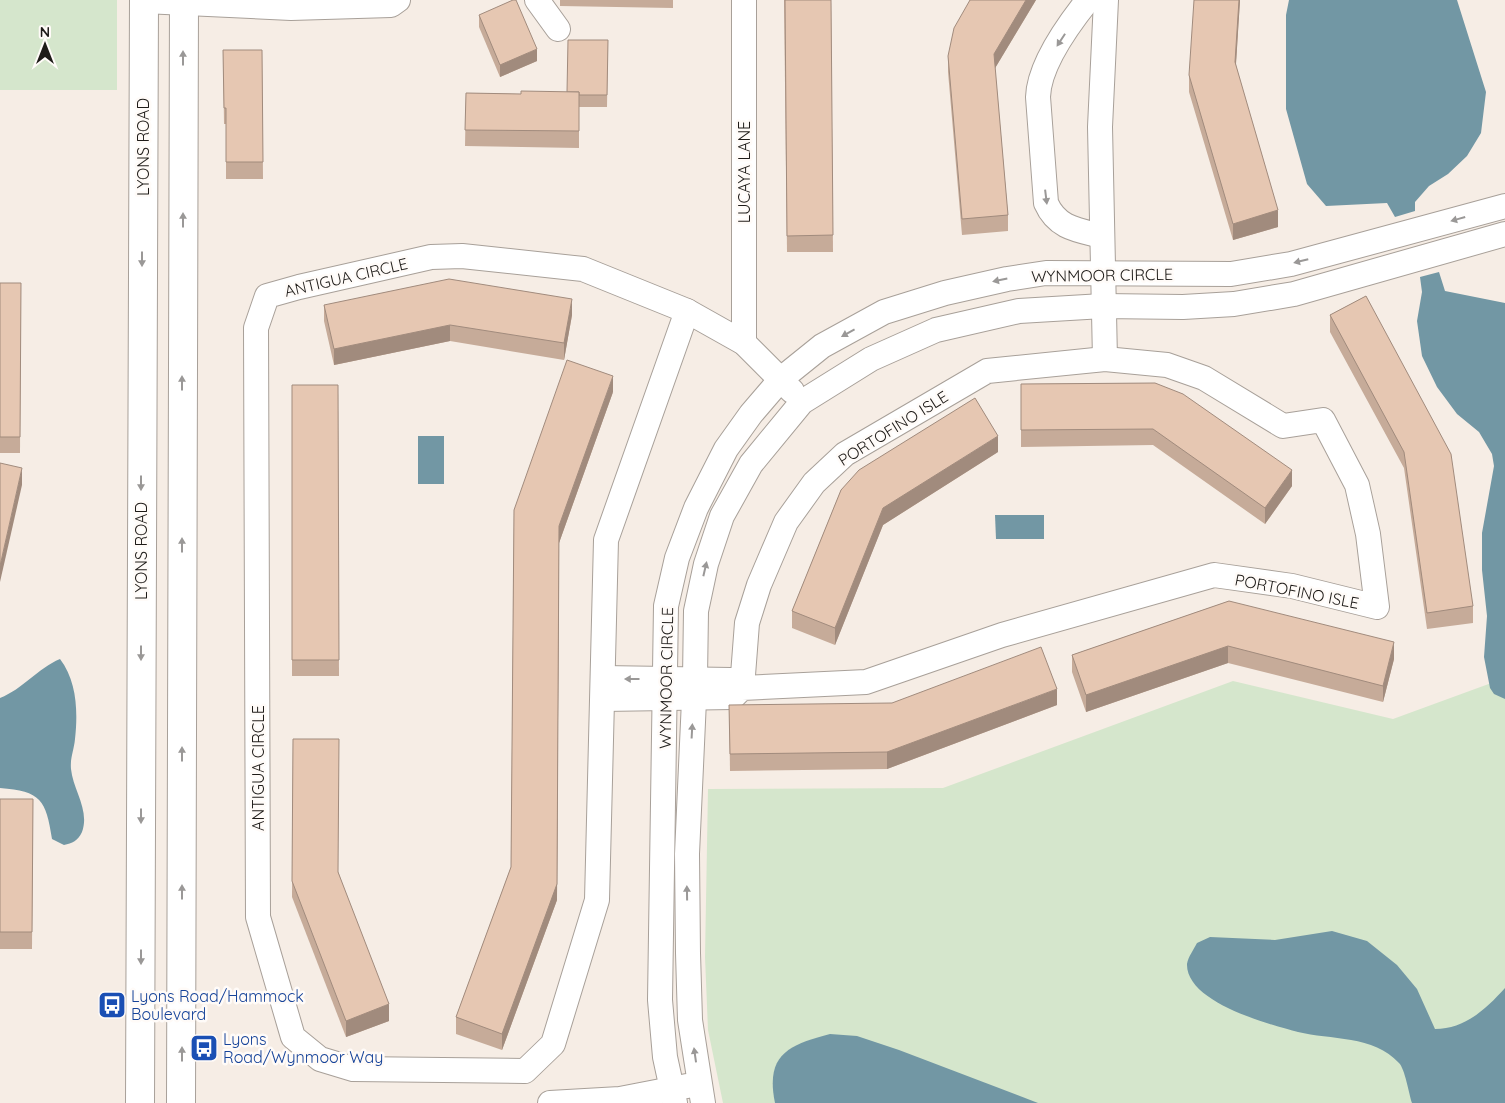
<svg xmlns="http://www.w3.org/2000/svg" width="1505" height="1103" font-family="Quicksand,sans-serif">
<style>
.green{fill:#d5e6cc}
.water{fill:#7297a4}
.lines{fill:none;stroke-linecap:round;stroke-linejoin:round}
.minor-casing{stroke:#a8a099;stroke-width:26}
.major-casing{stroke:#a8a099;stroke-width:30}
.minor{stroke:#fff;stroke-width:24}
.major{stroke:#fff;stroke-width:28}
.wall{fill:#c6ab99}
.shaded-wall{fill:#a18b7d}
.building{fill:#e6c7b2;stroke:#a18b7d}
.oneway{fill:#9a9897}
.labels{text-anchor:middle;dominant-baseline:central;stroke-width:5;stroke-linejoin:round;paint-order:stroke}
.street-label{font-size:16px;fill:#1e1b18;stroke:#fffbf8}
.transit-label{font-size:16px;fill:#164399;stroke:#fffbf8;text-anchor:start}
</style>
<rect width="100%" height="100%" fill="#f6ede5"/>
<!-- green -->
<g class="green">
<rect x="0" y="0" width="117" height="90"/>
<path d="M1505,678v425h-782l-15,-73 -3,-73 3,-168 235,-1 290,-107 160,38z"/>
</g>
<!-- water -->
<g class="water">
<path d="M1289,0h168l29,92 -5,41 -14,23 -19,18 -19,12 -14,16v9l-20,6 -8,-14 -61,3 -19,-22 -21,-75v-94z"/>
<path d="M1439,272l6,19 60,12v396l-11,-5 -4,-6 -6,-31 3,-41 -5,-46v-37l12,-67 -2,-12 -13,-22 -22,-18 -20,-27 -15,-31 -5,-35 5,-29 -2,-15z"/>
<rect x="418" y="436" width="26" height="48"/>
<path d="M995,515h49v24h-48z"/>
<path d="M60,659c17,22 18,53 15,80 -1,11 -5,19 -4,30 2,21 19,41 11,63 -4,9 -10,11 -18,13l-12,-6c-6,-39 -11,-48 -52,-51v-90c23,-9 38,-30 60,-39z"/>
<path d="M1332,931l35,10 30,24 20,24 18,40c30,0 51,-20 70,-41v115h-93c-3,-9 -7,-34 -13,-40 -25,-28 -69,-23 -101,-31 -30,-8 -112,-30 -111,-68 1,-7 7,-15 10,-21l13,-6 65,3z"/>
<path d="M830,1034l27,2 42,14 139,53h-263c-10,-49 14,-58 55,-69z"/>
</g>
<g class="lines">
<defs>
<g id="minor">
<path d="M537,0l21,29"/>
<path d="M1088,0c-20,25 -49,65 -50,97l8,106c11,25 31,27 56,33"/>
<path d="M144,1l147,7 100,-3 7,-5"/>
<path d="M462,256l121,13 104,42 -81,229 -9,360 -44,144 -28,27 -172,-2 -33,-10 -27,-22 -35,-120 -2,-589 11,-32 32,-9 132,-30z"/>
<path d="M687,311l57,32 48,48"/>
<path d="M744,343v-343"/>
<path d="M1105,359l-5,-232 6,-127"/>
<path d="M603,699l130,-2 9,-9 5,-65 12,-38 27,-63 28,-39 31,-29 142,-83 118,-12 62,6 37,13 79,48 40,-6 34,65 11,49 9,73 -85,-21 -78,-11 -212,60 -136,47 -124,6 -11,-8 -128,-2"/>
<path d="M550,1103l70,-4 67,-13"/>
<path d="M675,1103l-10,-46 -5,-57 6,-394 11,-48 19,-50 30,-59 25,-35 30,-35 41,-33 62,-34 61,-19 62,-14 39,-6 185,1 60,-10 214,-58"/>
<path d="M703,1103l-13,-83 -2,-67 -1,-99 8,-176 1,-67 10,-47 16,-48 29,-52 51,-62 69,-43 65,-29 83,-19 84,-5 80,1 51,-3 60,-10 211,-60"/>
</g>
<g id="major">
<path d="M140,1103l4,-1103"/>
<path d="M181,1103l3,-1103"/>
</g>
</defs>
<!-- minor casing -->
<use href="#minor" class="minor-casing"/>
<!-- major casing -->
<use href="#major" class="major-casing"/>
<!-- minor -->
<use href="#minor" class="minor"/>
<!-- major -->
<use href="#major" class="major"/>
</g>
<!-- wall -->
<g class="wall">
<path d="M560,0h113v8l-113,-2z"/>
<path d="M784,0h47l2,252h-46z"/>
<path d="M970,0h66l-41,68 13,147v16l-46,4 -14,-163v-16z"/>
<path d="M1240,0l-4,65 42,162 -45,13 -44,-148v-17z"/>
<path d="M479,15l58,46 -37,16 -21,-50z"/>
<path d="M608,40l-1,67h-28v41l-114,-2 1,-53 55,1 46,-2z"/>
<path d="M223,50h39l1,129h-37v-55h-2z"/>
<path d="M0,283h21l-1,170h-20z"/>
<path d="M1366,296l107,310v17l-46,6 -23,-161 -74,-136v-17z"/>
<path d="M324,305l248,10 -8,45 -114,-19 -116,24 -10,-44z"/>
<path d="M1155,383l137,103 -27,38 -112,-79 -132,2v-63z"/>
<path d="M292,385h46l1,291h-47z"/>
<path d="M613,392l-54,151 -2,357 -55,150 -46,-16v-17l55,-150 3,-357z"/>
<path d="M998,452l-115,73 -48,120 -43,-17v-17l49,-121z"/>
<path d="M1229,601l165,58 -11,43 -155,-39 -142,49 -14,-40v-17z"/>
<path d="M729,705h328l-170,64 -157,2z"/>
<path d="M293,739l96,282 -43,16 -54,-140z"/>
<path d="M0,799h33l-1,150h-32z"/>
</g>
<!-- shaded-wall -->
<g class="shaded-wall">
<path d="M1026,0h10l-42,70v-16z"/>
<path d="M1239,0h1l-5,78v-16z"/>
<path d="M537,49v12l-37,16v-12z"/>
<path d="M1278,210v17l-45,13v-16z"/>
<path d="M572,299v16l-8,45v-17z"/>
<path d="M450,325v16l-116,24v-16z"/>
<path d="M613,376v16l-54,151 -2,357 -55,150v-16l57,-508z"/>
<path d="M998,436v16l-115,73 -48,120v-17l48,-120z"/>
<path d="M22,468v17l-22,97v-16z"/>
<path d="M1292,470v16l-27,38v-16z"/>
<path d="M1394,642v17l-11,43v-16z"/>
<path d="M1228,646v17l-142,49v-17z"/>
<path d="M1057,689v16l-170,64v-17z"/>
<path d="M389,1004v17l-43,16v-16z"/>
</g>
<!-- building -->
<g class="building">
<path d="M513,0h3l21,49 -37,16 -21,-50z"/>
<path d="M785,0h46l2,235 -46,1z"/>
<path d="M970,0h56l-32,54 14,161 -46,4 -14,-163 6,-28z"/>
<path d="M1194,0h45l-4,62 43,148 -45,14 -44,-149z"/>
<path d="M568,40h40l-1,55h-28v-3h-12z"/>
<path d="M223,50h39l1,112h-37v-54h-2z"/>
<path d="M521,91l58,1v39l-114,-1 1,-37 55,1z"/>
<path d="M449,279l123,20 -8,44 -114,-18 -116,24 -10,-44z"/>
<path d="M0,283h21l-1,154h-20z"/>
<path d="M1366,296l85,158 22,152 -46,7 -23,-161 -74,-137z"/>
<path d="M567,360l46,16 -54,150 -2,358 -55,150 -46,-17 55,-150 3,-357z"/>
<path d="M1155,383l28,11 109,76 -27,38 -112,-79 -132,1v-46z"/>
<path d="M292,385h46l1,275h-47z"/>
<path d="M975,398l23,38 -115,72 -48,120 -43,-17 49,-121 18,-20z"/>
<path d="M0,463l22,5 -22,98z"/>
<path d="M1229,601l165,41 -11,44 -155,-40 -142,49 -14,-40z"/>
<path d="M1041,647l16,42 -170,63 -157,2 -1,-49 163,-2z"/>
<path d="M293,739h46l-1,133 51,132 -43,17 -54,-140z"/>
<path d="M0,799h33l-1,133h-32z"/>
</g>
<!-- one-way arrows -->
<defs><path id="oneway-solid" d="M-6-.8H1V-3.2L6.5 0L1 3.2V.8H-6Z" transform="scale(1.25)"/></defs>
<g class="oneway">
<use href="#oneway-solid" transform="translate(1061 40) rotate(123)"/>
<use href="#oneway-solid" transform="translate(183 58) rotate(-90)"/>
<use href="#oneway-solid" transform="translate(1046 197) rotate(83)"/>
<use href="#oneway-solid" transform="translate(1458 219) rotate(164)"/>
<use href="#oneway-solid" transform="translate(183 220) rotate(-90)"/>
<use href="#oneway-solid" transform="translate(142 259) rotate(90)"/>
<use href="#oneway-solid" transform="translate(1301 261) rotate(166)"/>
<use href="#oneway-solid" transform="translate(1000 280) rotate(168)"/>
<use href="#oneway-solid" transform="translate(848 333) rotate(151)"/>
<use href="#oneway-solid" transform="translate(182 383) rotate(-90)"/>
<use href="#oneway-solid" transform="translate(141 483) rotate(90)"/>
<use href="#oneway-solid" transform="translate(182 545) rotate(-90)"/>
<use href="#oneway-solid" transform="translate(705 569) rotate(-77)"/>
<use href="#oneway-solid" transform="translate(141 653) rotate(90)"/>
<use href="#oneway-solid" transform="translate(632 679) rotate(-180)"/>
<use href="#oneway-solid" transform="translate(692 731) rotate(-87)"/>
<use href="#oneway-solid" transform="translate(182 754) rotate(-90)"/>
<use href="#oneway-solid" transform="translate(141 816) rotate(90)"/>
<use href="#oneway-solid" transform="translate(182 892) rotate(-90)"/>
<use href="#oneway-solid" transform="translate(687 893) rotate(-91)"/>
<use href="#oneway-solid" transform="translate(141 957) rotate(90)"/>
<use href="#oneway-solid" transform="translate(182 1054) rotate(-90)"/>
<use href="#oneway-solid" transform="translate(695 1055) rotate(-98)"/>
</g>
<!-- icons -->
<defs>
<symbol id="bus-square" viewBox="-11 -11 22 22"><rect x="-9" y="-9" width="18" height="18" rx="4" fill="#1a4fb4" stroke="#fffbf8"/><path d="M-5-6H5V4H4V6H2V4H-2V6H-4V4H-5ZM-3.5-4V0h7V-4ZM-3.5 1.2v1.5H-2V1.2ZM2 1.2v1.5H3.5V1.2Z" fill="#fff"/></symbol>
</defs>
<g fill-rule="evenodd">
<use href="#bus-square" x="96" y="989" width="32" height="32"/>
<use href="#bus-square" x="188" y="1032" width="32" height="32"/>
</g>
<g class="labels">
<!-- street labels -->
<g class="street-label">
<text transform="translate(143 147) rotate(-90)">LYONS ROAD</text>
<text transform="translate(744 172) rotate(-90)">LUCAYA LANE</text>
<text transform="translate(1102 275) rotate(-1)">WYNMOOR CIRCLE</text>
<text transform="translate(346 277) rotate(-13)">ANTIGUA CIRCLE</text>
<text transform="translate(893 428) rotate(-32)">PORTOFINO ISLE</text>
<text transform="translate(141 551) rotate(-90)">LYONS ROAD</text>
<text transform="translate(1297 591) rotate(11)">PORTOFINO ISLE</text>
<text transform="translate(666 678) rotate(-89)">WYNMOOR CIRCLE</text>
<text transform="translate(258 768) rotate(-90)">ANTIGUA CIRCLE</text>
</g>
<!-- transit labels -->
<g class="transit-label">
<text x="131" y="996">Lyons Road/Hammock<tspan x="131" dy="18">Boulevard</tspan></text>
<text x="223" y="1039">Lyons<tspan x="223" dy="18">Road/Wynmoor Way</tspan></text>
</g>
</g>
<!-- north arrow -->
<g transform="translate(45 45)" stroke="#fffbf8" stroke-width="4" paint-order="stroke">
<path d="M0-4L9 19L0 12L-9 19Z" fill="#1e1b18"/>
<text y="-8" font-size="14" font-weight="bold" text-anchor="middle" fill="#1e1b18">N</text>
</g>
</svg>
